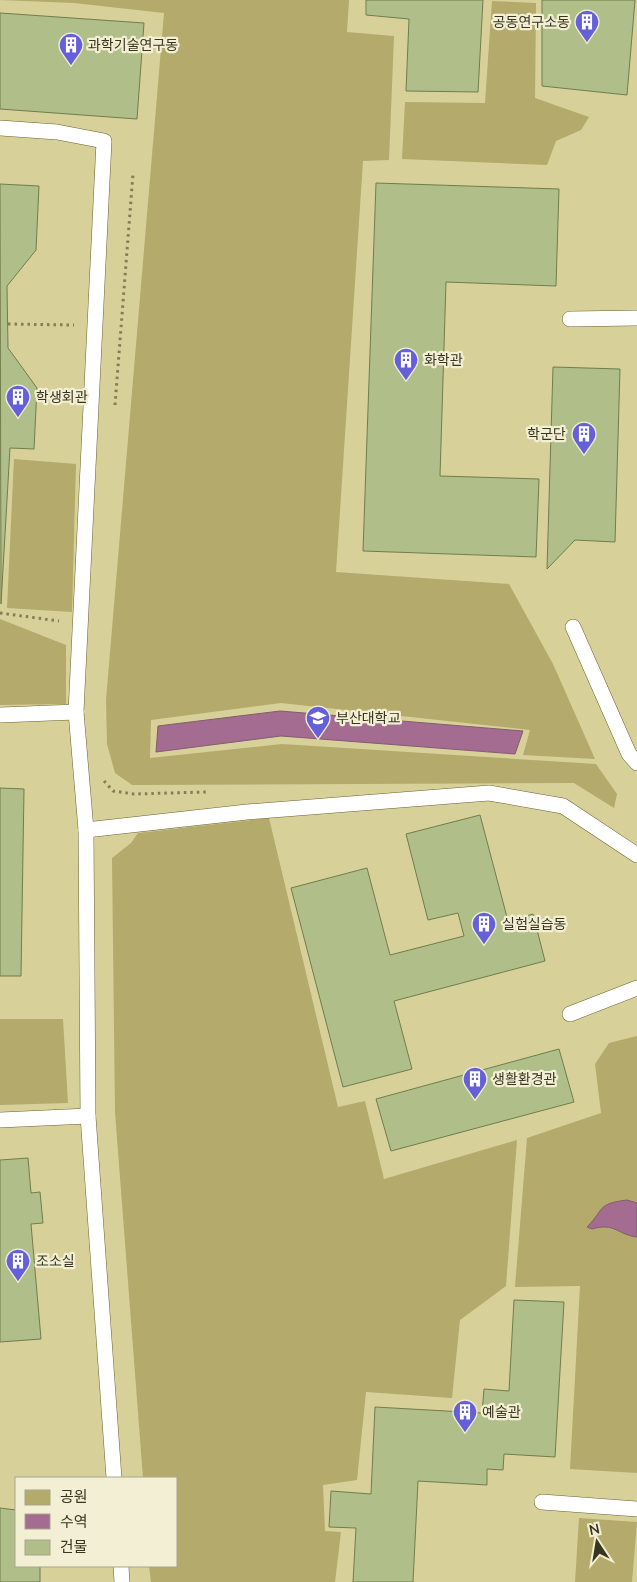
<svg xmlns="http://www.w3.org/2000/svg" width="637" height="1582" font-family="'Nunito Sans','Noto Sans KR',sans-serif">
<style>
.green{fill:#b3aa6b}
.water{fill:#a36c90;stroke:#835c6e}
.building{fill:#b0be8a;stroke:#707d4c}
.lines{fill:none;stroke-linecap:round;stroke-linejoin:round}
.service-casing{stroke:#6a622f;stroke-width:16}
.path{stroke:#827d58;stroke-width:3;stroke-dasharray:2.5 4;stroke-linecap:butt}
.service{stroke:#fff;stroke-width:15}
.labels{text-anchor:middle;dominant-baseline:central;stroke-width:4.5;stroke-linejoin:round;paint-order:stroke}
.poi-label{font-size:14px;fill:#393620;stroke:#f3efd4;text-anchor:start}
</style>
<rect width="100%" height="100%" fill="#d7d099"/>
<!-- green -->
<g class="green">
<path d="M0,0h349l-2,32 47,4 -5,124 -26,1 -27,411 173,12 44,80 42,95 -72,-4 7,-25 -249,-27 -130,17 -1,38 132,-14 314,20 21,30 -3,14 -40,-25 -442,2 -17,-12 -8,-29 -1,-44 58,-687 -90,-10z"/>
<path d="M492,1l44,2 -1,95 54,19 -8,13 -25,11 -9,24 -145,-6 3,-57 80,1z"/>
<path d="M14,459l62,5 -4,148 -65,-4z"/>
<path d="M0,619l66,26v59l-66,1z"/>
<path d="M269,818l69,289 27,-6 19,78 133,-39 -11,146 -46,34 -8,78 -86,-6 -9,88 -34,5 2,46 16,1 -6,50h-184l-2,-16h27v-88h-33l-28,-366 -3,-254 19,-15 7,-10z"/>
<path d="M0,1019h63l5,84 -68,2z"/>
<path d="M637,1036v437l-67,-4 10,-183 -65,1 12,-149 74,-25 -6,-49 14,-21z"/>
<path d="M579,1518l58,4 -5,60h-57z"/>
</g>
<!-- water -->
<g class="water">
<path d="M280,711l243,20 -8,23 -234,-18 -125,16 2,-26z"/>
<path d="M627,1200l10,3v34c-19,-2 -22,-15 -45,-8l-5,-2c18,-18 9,-23 40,-27z"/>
</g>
<!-- building -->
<g class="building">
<path d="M366,0h117l-5,92 -72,-1 3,-72 -43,-4z"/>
<path d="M542,0h93l-8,95 -85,-9z"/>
<path d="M0,13l144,10 -7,96 -137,-10z"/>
<path d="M376,183l183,6 -3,97 -110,-4 -6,194 99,3 -3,78 -173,-6z"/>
<path d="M0,184l39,2 -3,64 -29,36 1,62 29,40 -3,61 -24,-1 -9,156z"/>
<path d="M553,367l67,2 -5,173 -40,-2 -28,29z"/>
<path d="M0,788l24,1 -3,187h-21z"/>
<path d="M480,815l28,106 25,-7 12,47 -151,40 18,68 -69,18 -52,-199 76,-20 23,87 74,-19 -6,-23 -30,7 -22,-86z"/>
<path d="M559,1049l15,53 -183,49 -15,-52z"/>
<path d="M28,1158l3,35 9,-1 3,31 -12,1 10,115 -41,3v-182z"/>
<path d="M514,1300l50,2 -9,155 -51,-3 -1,16 -16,-1v16l-69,-4 -5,101h-60l3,-54 -27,-1 2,-36 40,3 4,-87 107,6 2,-24 25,2z"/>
<path d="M0,1508l16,2v56h24v16h-40z"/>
</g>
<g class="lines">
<defs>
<g id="service">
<path d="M0,128l57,4 47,9 -28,571 10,118 2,286 26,362"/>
<path d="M570,319l67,-1"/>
<path d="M573,627l56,127 8,9"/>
<path d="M0,715l76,-3"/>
<path d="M86,830l161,-18 242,-19 74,13 74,49"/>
<path d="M570,1014l67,-26"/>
<path d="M0,1120l88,-4"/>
<path d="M542,1502l95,7"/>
<path d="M121,1566l1,16"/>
</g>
</defs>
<!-- service casing -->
<use href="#service" class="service-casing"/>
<!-- path -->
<g class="path">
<path d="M8,324l66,1"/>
<path d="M115,405l18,-231"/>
<path d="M0,613l59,8"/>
<path d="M104,781l9,10 21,3 72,-2"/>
</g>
<!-- service -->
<use href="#service" class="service"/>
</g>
<!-- icons -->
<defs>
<symbol id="building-pin" viewBox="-11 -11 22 30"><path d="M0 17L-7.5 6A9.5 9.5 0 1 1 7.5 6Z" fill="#6560d9" stroke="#f3efd4"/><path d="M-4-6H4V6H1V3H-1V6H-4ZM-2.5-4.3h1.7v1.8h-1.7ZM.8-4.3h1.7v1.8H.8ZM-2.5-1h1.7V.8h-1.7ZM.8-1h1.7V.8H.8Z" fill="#fff"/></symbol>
<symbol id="university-pin" viewBox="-11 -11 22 30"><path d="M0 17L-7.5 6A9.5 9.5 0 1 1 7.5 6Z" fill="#6560d9" stroke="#f3efd4"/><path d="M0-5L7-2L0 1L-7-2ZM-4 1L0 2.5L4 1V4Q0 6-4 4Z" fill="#fff"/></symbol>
</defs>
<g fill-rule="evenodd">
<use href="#building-pin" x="573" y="8" width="28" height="38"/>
<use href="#building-pin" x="57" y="31" width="28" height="38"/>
<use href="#building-pin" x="392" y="346" width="28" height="38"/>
<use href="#building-pin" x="4" y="383" width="28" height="38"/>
<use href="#building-pin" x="570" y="420" width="28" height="38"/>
<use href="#university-pin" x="304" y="704" width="28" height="38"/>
<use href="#building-pin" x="470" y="910" width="28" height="38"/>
<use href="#building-pin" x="461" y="1065" width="28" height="38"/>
<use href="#building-pin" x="4" y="1247" width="28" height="38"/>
<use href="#building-pin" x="451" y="1398" width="28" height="38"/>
</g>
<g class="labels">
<!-- poi labels -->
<g class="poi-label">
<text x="570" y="22" text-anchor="end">공동연구소동</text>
<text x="88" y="45">과학기술연구동</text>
<text x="424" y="360">화학관</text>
<text x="36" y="397">학생회관</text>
<text x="566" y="434" text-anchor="end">학군단</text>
<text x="336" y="718">부산대학교</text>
<text x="502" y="924">실험실습동</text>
<text x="492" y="1079">생활환경관</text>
<text x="36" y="1261">조소실</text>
<text x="482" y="1412">예술관</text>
</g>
</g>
<!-- legend -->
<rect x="15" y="1477" width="162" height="90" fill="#f3efd4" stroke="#a9a58c"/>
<rect x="25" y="1490" width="25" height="15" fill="#b3aa6b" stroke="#a9a58c"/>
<text x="60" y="1502" font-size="15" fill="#393620">공원</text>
<rect x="25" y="1514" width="25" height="15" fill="#a36c90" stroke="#a9a58c"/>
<text x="60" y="1527" font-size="15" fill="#393620">수역</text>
<rect x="25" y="1540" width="25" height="15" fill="#b0be8a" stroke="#a9a58c"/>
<text x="60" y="1552" font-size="15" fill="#393620">건물</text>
<!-- north arrow -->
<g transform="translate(597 1542) rotate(348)" stroke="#f3efd4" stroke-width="4" paint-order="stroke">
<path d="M0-4L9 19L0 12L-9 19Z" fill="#393620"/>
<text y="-8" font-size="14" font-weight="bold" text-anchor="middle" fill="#393620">N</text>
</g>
</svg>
